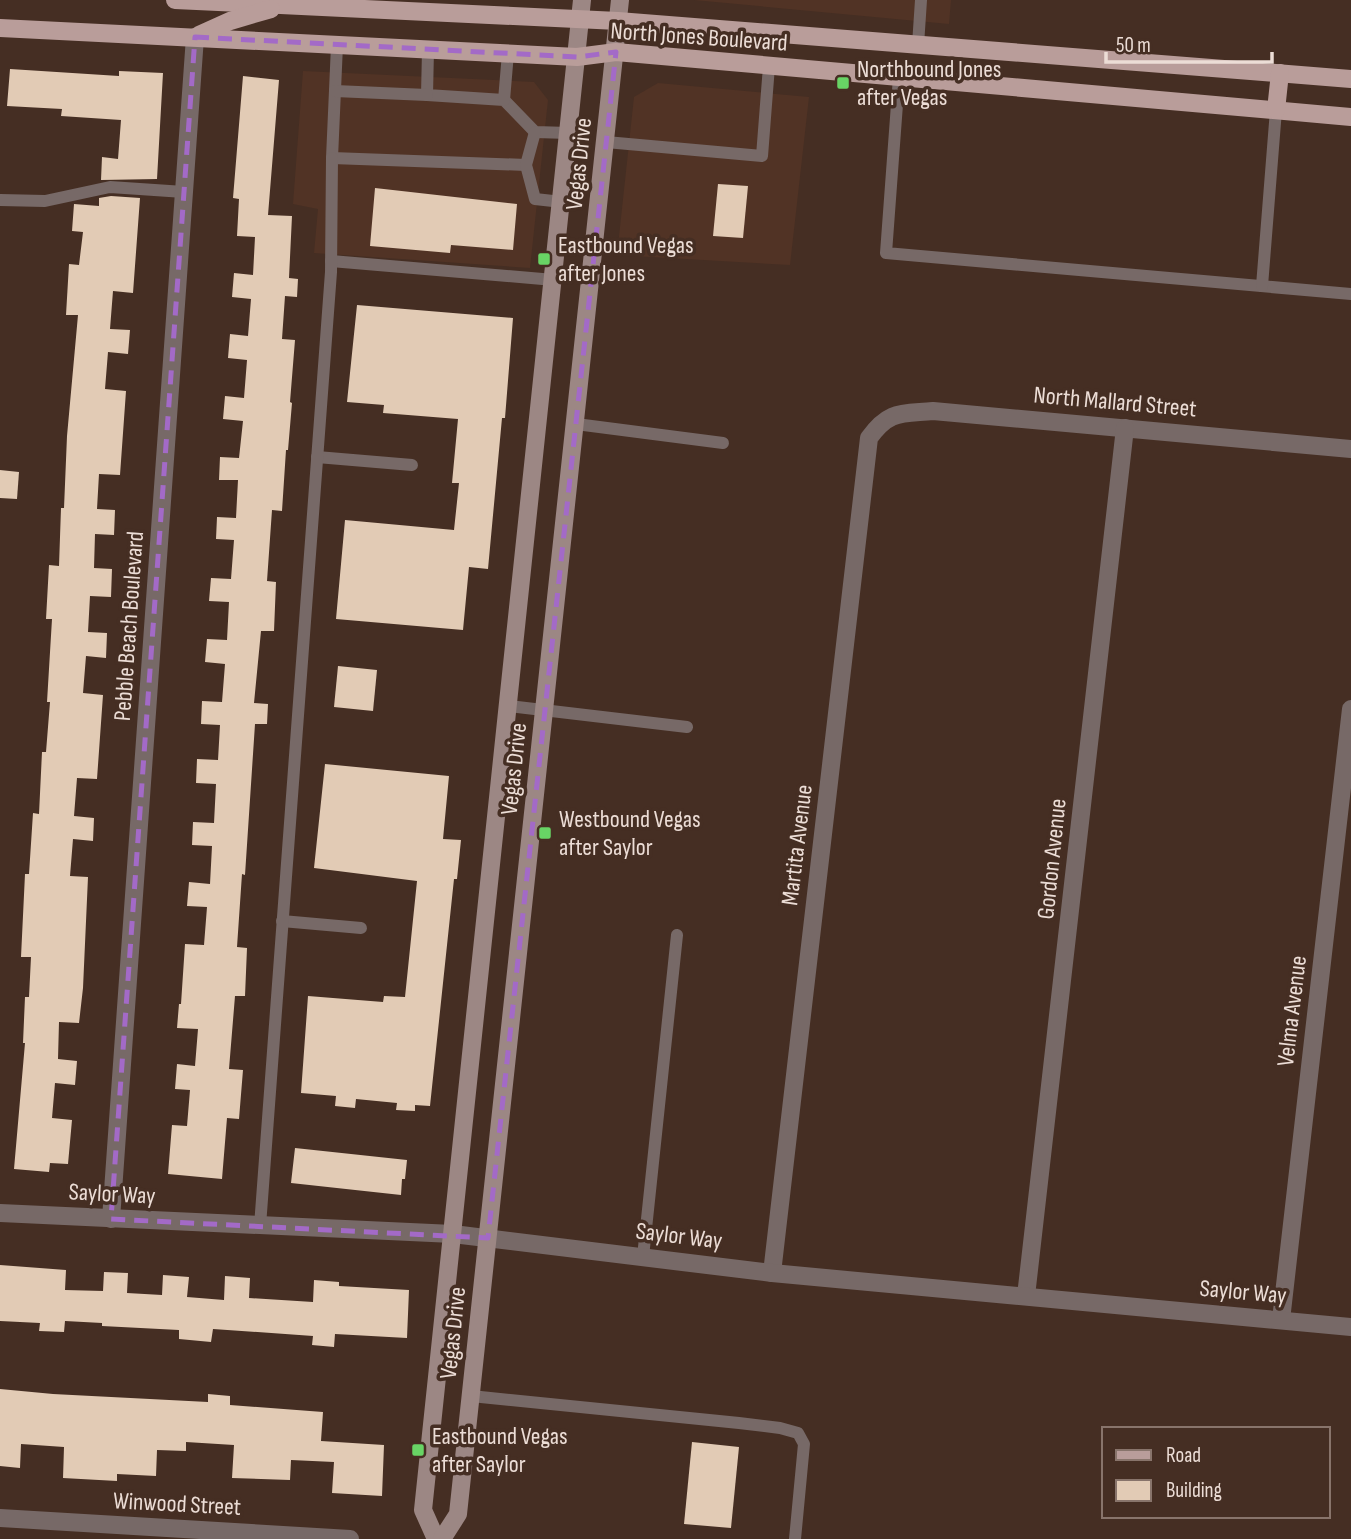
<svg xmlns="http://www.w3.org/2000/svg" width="1351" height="1539" font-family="'Sofia Sans Condensed',sans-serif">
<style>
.built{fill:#513325}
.building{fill:#e2cbb5}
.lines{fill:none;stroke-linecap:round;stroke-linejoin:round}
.service{stroke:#776967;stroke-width:12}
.minor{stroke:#776967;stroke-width:18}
.tertiary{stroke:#776967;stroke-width:18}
.secondary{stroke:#9c8784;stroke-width:18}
.primary{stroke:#b99d9a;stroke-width:18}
.marked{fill:none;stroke:#a36ac7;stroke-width:5;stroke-dasharray:14 9;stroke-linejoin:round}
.poi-dot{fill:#68d465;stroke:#452e23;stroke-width:2.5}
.labels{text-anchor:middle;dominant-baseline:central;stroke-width:7;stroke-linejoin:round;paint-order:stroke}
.street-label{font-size:24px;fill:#ecddd6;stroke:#452e23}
.poi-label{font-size:24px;fill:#ecddd6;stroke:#452e23;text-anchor:start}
</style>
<rect width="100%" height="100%" fill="#452e23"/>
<!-- built -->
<g class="built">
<path d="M694,0h257l-2,24z"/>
<path d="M303,71l231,11 14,18 -18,168 -216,-15 4,-44 -25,-5z"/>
<path d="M658,83l151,14 -19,168 -173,-10 17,-158z"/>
</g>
<!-- building -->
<g class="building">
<path d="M10,69l109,7v-5l44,2 -6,106 -56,1 1,-23 16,2 3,-39 -60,-4 1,-7 -55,-3z"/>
<path d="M243,76l36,4 -11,135 24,1 -3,62 9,1 -1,18 -12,-1 -3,43 13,1 -5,62 2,1 -4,47h-2l-4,61 -10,-1 -5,71 9,1 -2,49h-13l-7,72 14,1 -1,20h-12l-10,151 -3,-1 -5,73 10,1 -2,48h-10l-6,73 14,1 -4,49 -12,-1 -5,61 -54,-5 4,-49 15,1 3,-36 -15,-1 2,-25 18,2 3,-37 -21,-1 2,-24h2l4,-60 19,1 3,-38 -20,-1 2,-24 21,2 2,-38 -20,-1 1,-23 21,1 2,-39 -20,-1 1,-24 21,1 2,-35 -19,-1 1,-23 20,1 3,-38 -20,-2 2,-23 20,1 2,-38 -20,-1 2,-23 20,1 3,-39 -18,-1 1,-22 19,1 2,-38h-19l1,-23 19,1 4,-37 -20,-2 2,-23 19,2 3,-38 -19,-2 2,-24 18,2 3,-37 -19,-2 2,-24 19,2 2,-38 -18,-1 2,-37 -6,-1z"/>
<path d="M718,184l30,2 -5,52 -30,-2z"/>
<path d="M375,188l142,16 -4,46 -62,-5 -1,8 -80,-7z"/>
<path d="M111,196l29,2 -7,95 -20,-2 -3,38 20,1 -2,24 -20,-2 -3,37 21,2 -6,84 -21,-1 -2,35 18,1 -1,25 -19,-1 -1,34 18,1 -1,28 -21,-1 -2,36 19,1 -1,25 -20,-2 -3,37 20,2 -6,84 -20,-1 -3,38 20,2 -1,23 -20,-2 -3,37 18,1 -5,111 -4,35 -20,-1 -1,37 19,2 -2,24 -20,-2 -3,35 20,2 -4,44 -18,-1 -1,9 -35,-3 11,-126h-2l2,-46h4l2,-40h-10l4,-83h4l4,-61 6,1 3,-62h4l4,-50h-3l5,-83h-6l3,-54 10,1 2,-58h3l3,-72 11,-121h-12l3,-51 10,1 4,-33 -11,-1 2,-27 25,2v-8z"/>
<path d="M357,305l156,13 -8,100h-3l-14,151 -19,-2 -6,63 -127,-11 9,-99 109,10 5,-47h-7l6,-64 -75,-6 1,-8 -37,-3z"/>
<path d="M0,470l19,2 -2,27 -17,-1z"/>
<path d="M338,666l39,4 -4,41 -39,-4z"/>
<path d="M325,764l124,12 -6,63 18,1 -4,39h-3l-24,227 -15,-1v6l-19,-1 1,-7 -41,-4 -1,9 -20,-2 1,-10 -35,-3 7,-97 75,6 1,-6 21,1 12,-116 -103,-13z"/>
<path d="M295,1148l112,12 -2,19h-3l-1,16 -110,-12z"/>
<path d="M0,1265l66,5 -1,20 38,1 1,-19 24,1 -1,20 35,2 1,-20 26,2 -2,20 37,3 1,-24 25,2 -1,20 64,4 1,-22 25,2v4l70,4 -2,48 -72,-4 -1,13 -22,-2 1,-9 -100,-7 -2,13 -32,-3v-9l-77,-4v-3l-37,-2 -1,11 -25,-1 1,-8 -40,-2z"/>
<path d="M0,1389l53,5 155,8v-8l22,2v9l93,7 -2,29 63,4 -2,51 -50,-3 2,-31 -43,-2 -1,20 -58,-2 2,-33 -48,-3v9l-29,-1 -1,26 -39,-2v7l-54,-3 1,-31 -43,-3 -1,24 -20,-2z"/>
<path d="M692,1442l47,5 -8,81 -47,-4z"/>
</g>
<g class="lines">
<!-- service -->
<g class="service">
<path d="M337,45l-5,113 194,7"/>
<path d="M918,45l3,-45"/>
<path d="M428,50l-1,45 77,5 31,32 34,1"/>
<path d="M899,77l-13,176 465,41"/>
<path d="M335,91l92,4"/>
<path d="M504,100l4,-47"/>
<path d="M535,132l-9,33 9,34 27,3"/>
<path d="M606,142l156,14 7,-90"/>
<path d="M0,200l45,1 65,-14 74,5"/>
<path d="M331,261l223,19"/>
<path d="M1262,286l14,-176"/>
<path d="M576,424l147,19"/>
<path d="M317,457l95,8"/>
<path d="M509,706l178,21"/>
<path d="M282,921l79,7"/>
<path d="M260,1226l71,-954 1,-114"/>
<path d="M643,1257l34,-322"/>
<path d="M471,1396l268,27 41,5 18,5 6,11 -9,95"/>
</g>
<!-- minor -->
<g class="minor">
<path d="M111,1219l84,-1182"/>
<path d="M772,1273l97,-835c20,-28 32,-24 64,-27l418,38"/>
<path d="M1026,1296l99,-868"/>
<path d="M1281,1320l70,-611"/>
<path d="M0,1518l350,21"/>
</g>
<!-- tertiary -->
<path class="tertiary" d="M0,1213l453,21 319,39 579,54"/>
<!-- secondary -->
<g class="secondary">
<path d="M436,1539l-13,-29 159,-1510"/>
<path d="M442,1539l16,-25 162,-1514"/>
</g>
<!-- primary -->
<g class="primary">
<path d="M175,0l443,21 733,58"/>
<path d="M0,28l577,29 39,-5 735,65"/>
<path d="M199,35l31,-14 41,-12"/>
<path d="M1276,110l4,-37"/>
</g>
</g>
<!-- marked area -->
<path class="marked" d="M195,37l382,20 39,-5 -128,1186 -377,-19z"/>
<!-- markers -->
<g class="poi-dot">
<rect x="836" y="76" width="14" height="14" rx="3.5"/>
<rect x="537" y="252" width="14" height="14" rx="3.5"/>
<rect x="538" y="826" width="14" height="14" rx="3.5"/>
<rect x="411" y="1443" width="14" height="14" rx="3.5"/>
</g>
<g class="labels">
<!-- street labels -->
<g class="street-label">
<text transform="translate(699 37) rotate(4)">North Jones Boulevard</text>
<text transform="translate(579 164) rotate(-84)">Vegas Drive</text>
<text transform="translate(1115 402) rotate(5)">North Mallard Street</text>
<text transform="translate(129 626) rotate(-86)">Pebble Beach Boulevard</text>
<text transform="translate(514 769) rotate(-84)">Vegas Drive</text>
<text transform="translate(797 845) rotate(-83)">Martita Avenue</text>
<text transform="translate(1052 859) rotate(-84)">Gordon Avenue</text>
<text transform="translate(1292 1011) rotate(-83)">Velma Avenue</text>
<text transform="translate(112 1194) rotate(3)">Saylor Way</text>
<text transform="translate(679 1236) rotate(7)">Saylor Way</text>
<text transform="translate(1243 1292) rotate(5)">Saylor Way</text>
<text transform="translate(453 1333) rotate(-84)">Vegas Drive</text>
<text transform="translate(177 1504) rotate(3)">Winwood Street</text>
</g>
<!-- poi labels -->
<g class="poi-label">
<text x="857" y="69">Northbound Jones<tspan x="857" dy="28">after Vegas</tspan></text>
<text x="558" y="245">Eastbound Vegas<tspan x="558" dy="28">after Jones</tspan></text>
<text x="559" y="819">Westbound Vegas<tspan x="559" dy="28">after Saylor</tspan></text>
<text x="432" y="1436">Eastbound Vegas<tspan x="432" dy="28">after Saylor</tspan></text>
</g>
</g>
<!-- legend -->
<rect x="1102" y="1427" width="228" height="91" fill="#452e23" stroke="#88746b" stroke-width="2"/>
<rect x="1116" y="1450" width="35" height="10" fill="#b99d9a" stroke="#88746b" stroke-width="2"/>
<text x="1166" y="1462" font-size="21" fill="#ecddd6">Road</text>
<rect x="1116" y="1480" width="35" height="21" fill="#e2cbb5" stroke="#88746b" stroke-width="2"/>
<text x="1166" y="1497" font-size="21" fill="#ecddd6">Building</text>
<!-- scale -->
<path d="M1106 52v10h166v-10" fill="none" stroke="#ecddd6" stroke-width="3.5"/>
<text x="1116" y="52" font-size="21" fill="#ecddd6" stroke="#452e23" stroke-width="5" paint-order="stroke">50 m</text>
</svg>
